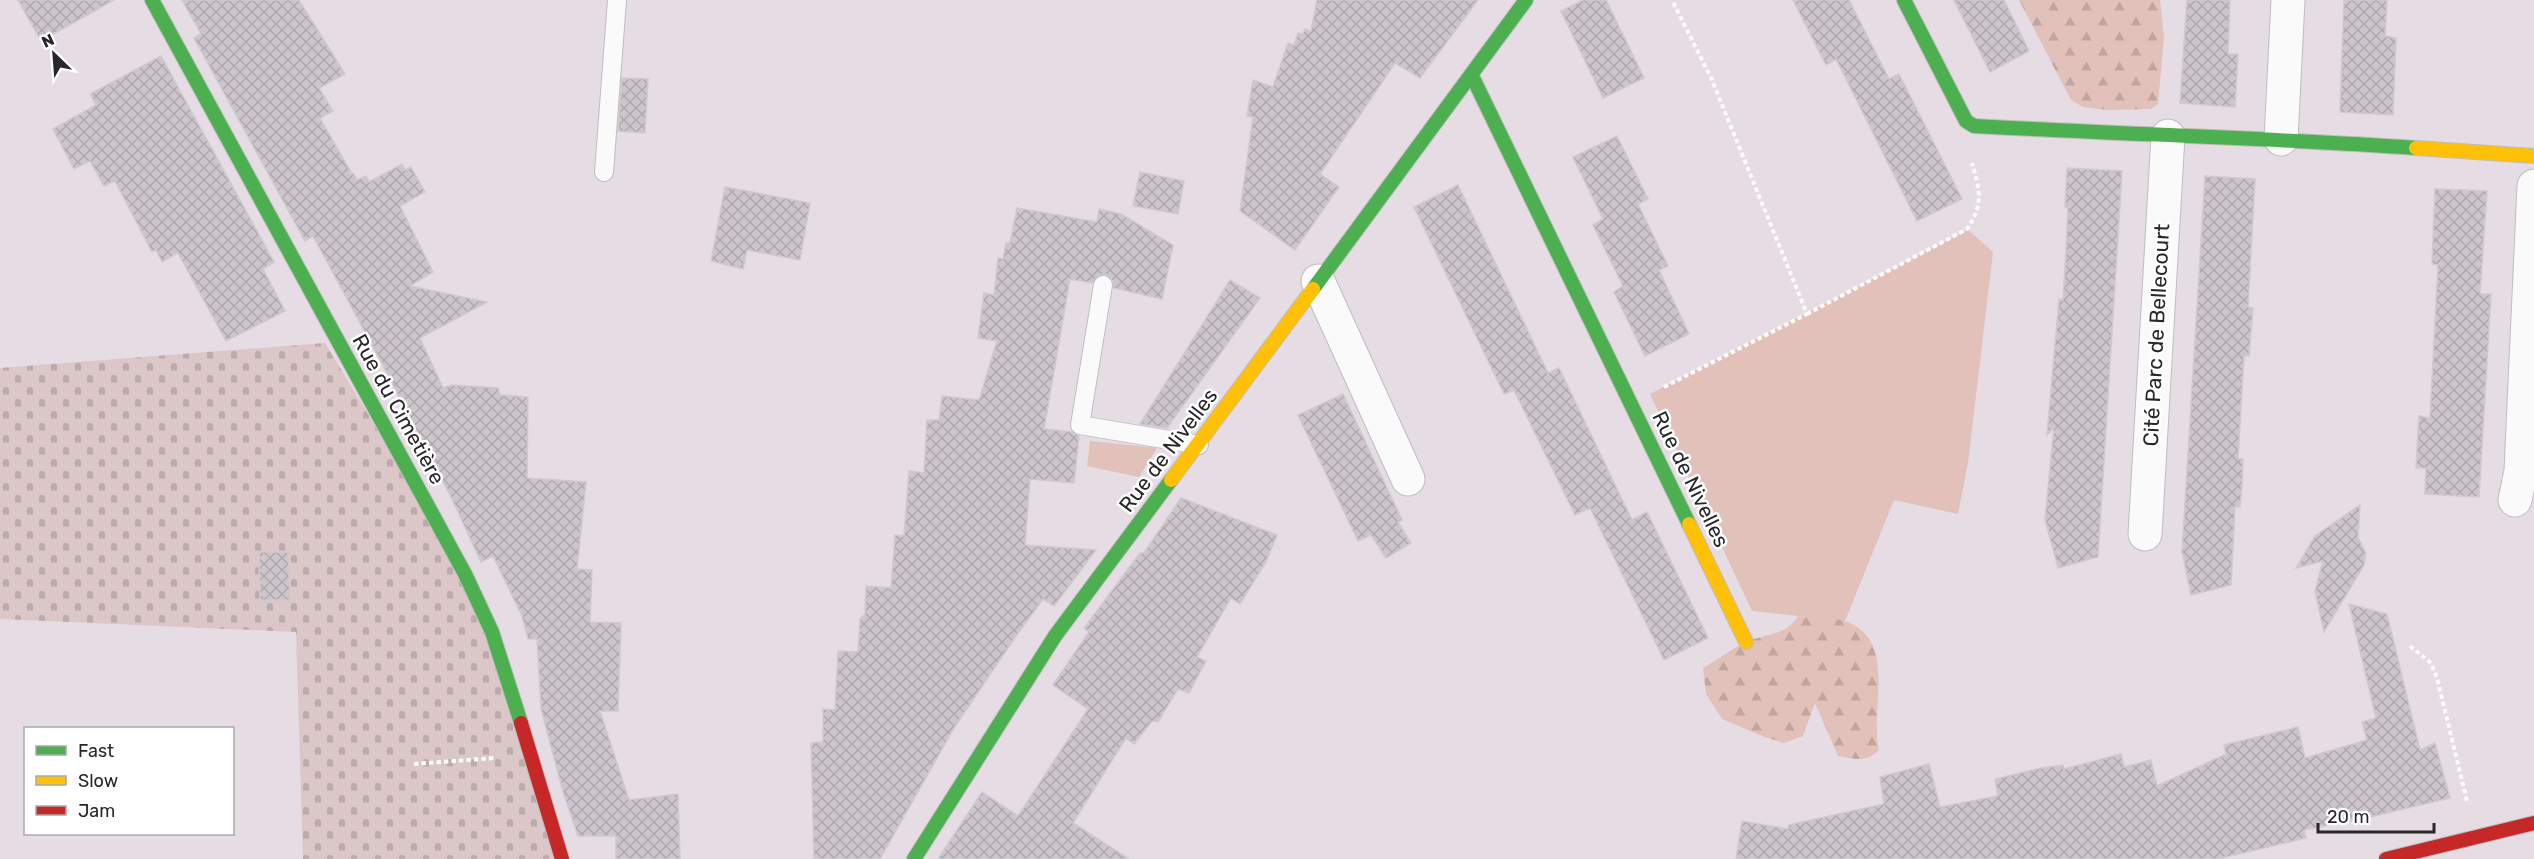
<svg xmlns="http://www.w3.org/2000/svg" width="2534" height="859" font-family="Rubik,sans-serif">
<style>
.grass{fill:#e1c1ba}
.forest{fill:url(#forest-firs)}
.cemetery{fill:url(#cemetery-stones)}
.building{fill:url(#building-cross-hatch);stroke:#d0c9cf;stroke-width:1.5}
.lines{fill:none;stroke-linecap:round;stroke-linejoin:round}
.lane-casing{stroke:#bfbdbf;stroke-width:20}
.street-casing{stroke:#bfbdbf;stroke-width:35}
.fast-casing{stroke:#bfbdbf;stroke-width:16}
.slow-casing{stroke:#bfbdbf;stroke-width:16}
.jam-casing{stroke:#bfbdbf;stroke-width:16}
.path{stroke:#fbfafb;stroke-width:4;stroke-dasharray:4.5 3;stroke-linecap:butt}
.lane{stroke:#fbfafb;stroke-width:18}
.street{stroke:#fbfafb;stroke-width:33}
.fast{stroke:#4caf50;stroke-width:14}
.slow{stroke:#ffc107;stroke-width:14}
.jam{stroke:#c62828;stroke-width:14}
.labels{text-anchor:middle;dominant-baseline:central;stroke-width:5;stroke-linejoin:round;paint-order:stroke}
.street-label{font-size:21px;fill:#272727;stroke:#fff}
</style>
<defs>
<pattern id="forest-firs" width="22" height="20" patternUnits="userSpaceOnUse" patternTransform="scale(1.5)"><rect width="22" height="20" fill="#e1c1ba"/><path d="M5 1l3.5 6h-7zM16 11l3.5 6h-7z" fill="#c1a6a0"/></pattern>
<pattern id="cemetery-stones" width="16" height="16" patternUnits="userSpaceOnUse" patternTransform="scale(1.5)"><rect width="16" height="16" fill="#dbc7c8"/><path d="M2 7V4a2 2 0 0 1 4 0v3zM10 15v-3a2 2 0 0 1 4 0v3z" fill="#bcabac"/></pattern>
<pattern id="building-cross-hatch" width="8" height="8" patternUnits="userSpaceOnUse" patternTransform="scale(1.5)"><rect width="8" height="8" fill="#ccc5cb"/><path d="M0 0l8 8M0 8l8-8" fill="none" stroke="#afa9ae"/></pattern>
</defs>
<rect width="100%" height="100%" fill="#e6dce4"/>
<!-- grass -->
<g class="grass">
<path d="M1968,230l25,22 -25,211 -10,51 -64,-14 -49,121 -93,-10 -102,-217z"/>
<path d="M1090,441l67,7 -18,29 -52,-11z"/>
</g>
<!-- forest -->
<g class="forest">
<path d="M2019,0h141l4,37 -6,67 -7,5 -44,1 -24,-3 -12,-7z"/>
<path d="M1798,616c14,2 33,1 46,5 55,17 25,88 35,129 -13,13 -24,9 -41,6l-23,-53 -12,33 -19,7 -22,-7 -40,-17 -16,-25 -3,-26c14,-8 27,-18 41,-25 19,-10 42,-6 54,-27z"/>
</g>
<!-- cemetery -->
<path class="cemetery" d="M325,343l140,231 97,285h-259l-7,-227 -296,-13v-251z"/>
<!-- building -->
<g class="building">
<path d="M18,0h96l-73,41z"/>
<path d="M182,0h117l46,74 -26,14 14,23 -13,7 32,56 1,-1 4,7 9,-4 3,6 33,-18 3,6 6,-3 14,25 -25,14 33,66 -23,14 77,16 -67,36 23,50 9,-3 46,3 2,7 28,2 -1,81 59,4 -9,87 15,1 -2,52 31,1 -3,88h-18l29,89 49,-6 2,65h-64v-23h-38l-14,-41 -23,-86 -4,-70h-9l-6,-23 -29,-60 -12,6 -29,-63 -72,-139 -67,-124 -8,5 -111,-203 7,-4z"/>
<path d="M1317,0h161l-58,78 -25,-15 -75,111 19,13 -44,63 -55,-39 13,-94 -6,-1 6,-36 20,7 15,-44 6,2 4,-12 5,1 2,-5 6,2z"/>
<path d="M1583,0h23l38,78 -41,20 -42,-87z"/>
<path d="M1793,0h56l40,79 10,-5 63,125 -45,22 -81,-162 -10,6z"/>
<path d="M1954,0h50l25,51 -39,21z"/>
<path d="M2187,0h43l-2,54h10l-3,53 -55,-4z"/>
<path d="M2344,0h43l-2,36 11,2 -3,77 -53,-3z"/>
<path d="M161,56l113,206 -11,7 22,42 -59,30 -48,-88 -16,9 -6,-12 -4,2 -37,-71 -11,5 -14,-25 -16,8 -21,-40 43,-24 -6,-11z"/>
<path d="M622,78l26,1 -3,54 -27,-2z"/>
<path d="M1617,136l31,63 -10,5 30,62 -9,4 30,64 -44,22 -31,-64 9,-6 -30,-61 10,-6 -30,-62z"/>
<path d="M2067,168l55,3 -24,386 -40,11 -13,-49 9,-92 -7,8 12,-136 4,1 3,-48 2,-45h-3z"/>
<path d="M1140,172l44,9 -6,33 -45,-8z"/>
<path d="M2205,176l50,3 -7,128 5,1 -4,48h-5l-6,103h5l-1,25 -2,23h-5l-4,78 -40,10 -9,-43z"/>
<path d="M1458,185l90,188 11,-5 73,152 15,-8 61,126 -44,22 -74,-152 -15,7 -61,-125 -10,4 -90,-187z"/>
<path d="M725,187l85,16 -10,57 -53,-10 -4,19 -32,-8z"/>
<path d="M2435,189l52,2 -7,103h11l-12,203 -54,-3 1,-26h-10l3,-52 11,2 8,-153 -6,-1z"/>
<path d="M1017,208l80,14 2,-13 22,5 52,31 -11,54 -48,-11 -1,-7 -8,-7 -6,1 -7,8 -22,-4 -26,150 28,3 7,4 -5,47 -44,-4 -5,66 71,5 -42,56 -11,-7 -27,37 -62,92 -74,131h-66l-3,-116 12,-1v-33l12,1 3,-59 20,1 2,-33 5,-5 1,-28 25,2 4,-53 9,1 5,-65 15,2 3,-53h12l3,-24 37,4 18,-59 -19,-3 6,-45 10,2 4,-37 5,1 3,-16h4z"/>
<path d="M1230,280l30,18 -93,130 -27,-4z"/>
<path d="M1343,394l59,126 -4,2 13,21 -25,15 -15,-23 -13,6 -60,-126z"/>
<path d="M1181,498l96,37 -11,27 -26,42 -9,-6 -34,59 9,4 -17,32 -11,-4 -20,33 -6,-1 -18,23 -8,-6 -53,85 56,36h-191l44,-67 36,24 70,-107 -35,-24 36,-53 -5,-4 56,-75h4z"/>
<path d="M2360,505l-2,32 8,17 -2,11 -40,67 -9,-41 8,-30 -27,7 19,-32z"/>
<path d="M259,552h29l2,48h-30z"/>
<path d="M2349,604l38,10 33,136 15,-7 15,55 -84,20 -62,12 2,8 -88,21h-482l6,-38 46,8 1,-4 95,-21 -4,-27 49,-13 11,43 58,-11 -3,-17 46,-11 22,-3 1,4 57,-15 3,13 27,-7 6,26 69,-32 -2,-9 74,-18 7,31 62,-18 -5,-18 14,-4z"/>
</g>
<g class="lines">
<defs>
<g id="lane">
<path d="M604,172l13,-172"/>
<path d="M1103,285l-23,140 119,20"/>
</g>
<g id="street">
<path d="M2281,139l7,-139"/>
<path d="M1318,281l90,198"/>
<path d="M2515,500l6,-29 13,-285"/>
<path d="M2145,534l23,-398"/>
</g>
<g id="fast">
<path d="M152,0l313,574 27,58 29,91"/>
<path d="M1904,0l62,121 8,5c147,8 295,12 442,22"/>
<path d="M1472,76l217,448"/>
<path d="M1313,289l213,-289"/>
<path d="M914,859l141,-223 116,-156"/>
</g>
<g id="slow">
<path d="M2416,148l118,8"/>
<path d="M1171,480l142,-191"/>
<path d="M1689,524l57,118"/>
</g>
<g id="jam">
<path d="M521,723l41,136"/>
<path d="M2386,859l148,-36"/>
</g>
</defs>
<!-- lane casing -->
<use href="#lane" class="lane-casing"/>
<!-- street casing -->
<use href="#street" class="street-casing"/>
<!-- fast casing -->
<use href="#fast" class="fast-casing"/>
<!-- slow casing -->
<use href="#slow" class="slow-casing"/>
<!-- jam casing -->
<use href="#jam" class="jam-casing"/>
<!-- path -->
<g class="path">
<path d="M1807,314l160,-85c17,-25 13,-38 5,-66"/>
<path d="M1664,387l143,-73 -95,-234 -40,-80"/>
<path d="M2410,646l21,17 6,15 30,123"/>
<path d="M414,764l80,-6"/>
</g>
<!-- lane -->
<use href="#lane" class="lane"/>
<!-- street -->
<use href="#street" class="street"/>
<!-- fast -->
<use href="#fast" class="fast"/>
<!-- slow -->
<use href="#slow" class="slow"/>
<!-- jam -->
<use href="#jam" class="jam"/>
</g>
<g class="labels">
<!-- street labels -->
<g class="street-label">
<text transform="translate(2156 335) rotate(-87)">Cité Parc de Bellecourt</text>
<text transform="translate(399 409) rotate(61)">Rue du Cimetière</text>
<text transform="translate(1168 450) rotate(-53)">Rue de Nivelles</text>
<text transform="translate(1691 479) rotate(64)">Rue de Nivelles</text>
</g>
</g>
<!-- legend -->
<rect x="24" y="727" width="210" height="108" fill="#ffffff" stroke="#a9a9a9" stroke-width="1.5"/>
<rect x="36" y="746" width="30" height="9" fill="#4caf50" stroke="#a9a9a9" stroke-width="1.5"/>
<text x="78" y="757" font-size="18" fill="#272727">Fast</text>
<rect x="36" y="776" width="30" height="9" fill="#ffc107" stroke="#a9a9a9" stroke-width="1.5"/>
<text x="78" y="787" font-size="18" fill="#272727">Slow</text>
<rect x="36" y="806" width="30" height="9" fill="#c62828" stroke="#a9a9a9" stroke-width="1.5"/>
<text x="78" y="817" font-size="18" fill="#272727">Jam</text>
<!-- north arrow -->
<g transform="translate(54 54) rotate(335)" stroke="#ffffff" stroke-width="4.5" paint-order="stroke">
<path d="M0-4.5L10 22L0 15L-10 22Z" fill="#272727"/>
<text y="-9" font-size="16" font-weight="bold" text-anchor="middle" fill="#272727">N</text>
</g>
<!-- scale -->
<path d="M2318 823v9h116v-9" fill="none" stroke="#272727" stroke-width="3"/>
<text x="2327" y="823" font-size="18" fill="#272727" stroke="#ffffff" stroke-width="4.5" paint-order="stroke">20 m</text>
</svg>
